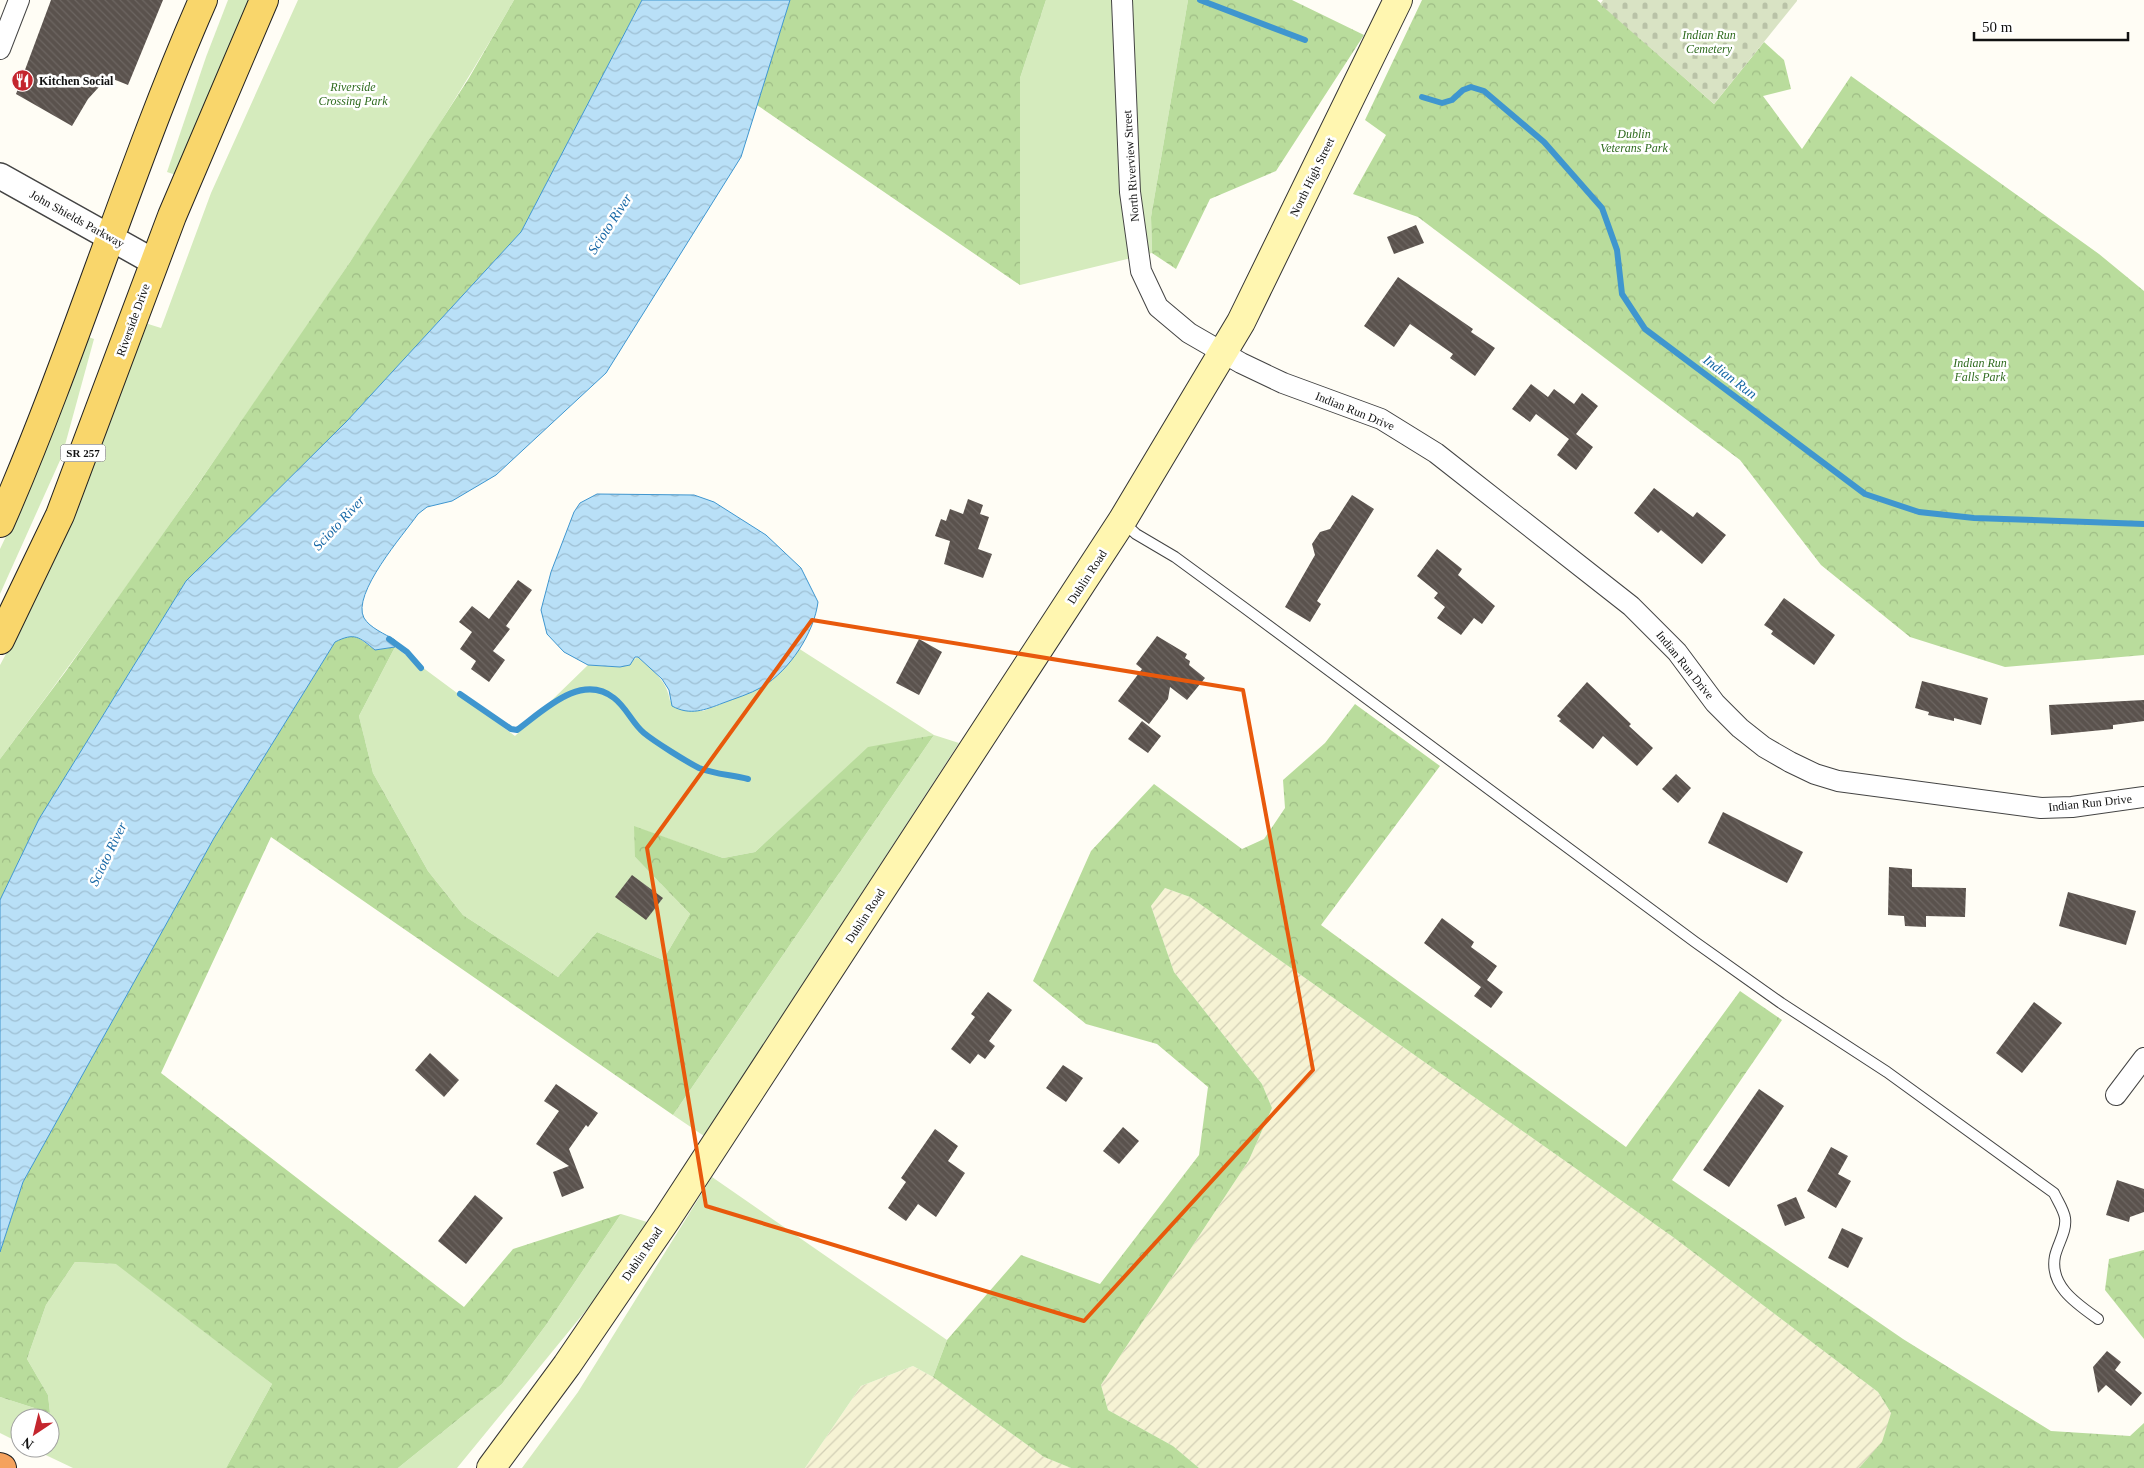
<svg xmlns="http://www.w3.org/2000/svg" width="2144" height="1468" font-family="'Times New Roman',serif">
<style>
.farmland{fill:url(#farmland-furrows)}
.green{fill:#d5ebbd}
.forest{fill:url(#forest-crowns)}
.cemetery{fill:url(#cemetery-stones)}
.water{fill:url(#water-waves);stroke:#3f96cf}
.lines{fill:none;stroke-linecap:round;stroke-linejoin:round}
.stream{stroke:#3f96cf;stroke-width:6}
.building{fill:url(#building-back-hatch)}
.service-casing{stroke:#444;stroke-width:12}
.minor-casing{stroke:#444;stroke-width:22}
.tertiary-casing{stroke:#444;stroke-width:28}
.secondary-casing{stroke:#333;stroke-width:30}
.primary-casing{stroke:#222;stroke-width:30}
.motorway-casing{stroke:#222;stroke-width:30}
.service{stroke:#fff;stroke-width:10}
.minor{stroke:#fff;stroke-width:20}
.tertiary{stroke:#fff;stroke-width:25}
.secondary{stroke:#fff6b0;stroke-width:28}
.primary{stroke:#f9d66b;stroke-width:28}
.motorway{stroke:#f5a25d;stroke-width:28}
.marked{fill:none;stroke:#e8590c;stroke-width:4;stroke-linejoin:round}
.labels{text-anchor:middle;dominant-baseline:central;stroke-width:5;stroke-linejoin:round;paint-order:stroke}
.shield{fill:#fff;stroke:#585858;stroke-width:1}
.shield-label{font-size:11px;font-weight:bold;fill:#111}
.park-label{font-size:12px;font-style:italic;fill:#2f6b1f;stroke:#fff}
.poi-label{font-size:12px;font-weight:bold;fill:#111;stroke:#fff;text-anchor:start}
.street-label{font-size:12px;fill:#111;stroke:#fff}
.water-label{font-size:14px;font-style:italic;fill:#1768a6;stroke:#fff}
</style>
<defs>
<pattern id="farmland-furrows" width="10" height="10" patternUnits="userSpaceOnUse" patternTransform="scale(1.25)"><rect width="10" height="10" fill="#f6f3d4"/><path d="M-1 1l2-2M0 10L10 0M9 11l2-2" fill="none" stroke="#d2cfb5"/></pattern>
<pattern id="forest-crowns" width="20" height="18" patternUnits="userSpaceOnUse" patternTransform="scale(1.25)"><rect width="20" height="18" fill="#b9dc9c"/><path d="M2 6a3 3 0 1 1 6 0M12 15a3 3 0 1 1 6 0" fill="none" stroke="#9ebc85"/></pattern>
<pattern id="cemetery-stones" width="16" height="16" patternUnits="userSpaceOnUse" patternTransform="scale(1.25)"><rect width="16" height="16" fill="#d9e3c4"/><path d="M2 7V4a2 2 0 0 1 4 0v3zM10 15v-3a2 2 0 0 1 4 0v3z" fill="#b9c2a7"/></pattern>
<pattern id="water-waves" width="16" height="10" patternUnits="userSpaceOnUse" patternTransform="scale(1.25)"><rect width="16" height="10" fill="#b9e0f7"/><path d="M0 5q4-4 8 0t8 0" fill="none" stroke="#9ebfd3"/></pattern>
<pattern id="building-back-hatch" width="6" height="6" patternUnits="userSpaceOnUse" patternTransform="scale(1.25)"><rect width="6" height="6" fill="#5a524d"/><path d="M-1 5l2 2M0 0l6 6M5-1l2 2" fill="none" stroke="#6d6662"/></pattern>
</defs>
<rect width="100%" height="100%" fill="#fffdf5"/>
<!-- farmland -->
<g class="farmland">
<path d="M1165,888l25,9 483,340 205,155 13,21 -8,29 -24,26h-660l-26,-22 -65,-36 -7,-25 148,-225 23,-52 -10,-24 -88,-112 -23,-66z"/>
<path d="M913,1366l20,11 111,80 27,11h-266l56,-82z"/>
</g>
<!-- green -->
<g class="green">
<path d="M228,0h24l-76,175 -9,-3 39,-115z"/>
<path d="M298,0h216c-81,141 -172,276 -265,410 -81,118 -163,235 -249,349v-94l22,-41 56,-120 67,-181 16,5 50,-135z"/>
<path d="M1046,0h142l-37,217 1,36 -132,32v-207z"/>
<path d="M86,336l8,3 -32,117 -62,138v-45l19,-40z"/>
<path d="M395,647l120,89 73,-71 32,2 18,-10c15,14 29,23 32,44l33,10 33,-13 34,-17 23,-23 5,-10 136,87 25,8 -255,393 -31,-21 261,-380 -66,13 -113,104 -32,6 -88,-31v30l55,57 -27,46 -66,-28 -39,45 -95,-62 -35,-44 -55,-98 -14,-57z"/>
<path d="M712,1177l235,163 -14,37 -20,-11 -52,20 -56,82h-283l56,-76z"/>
<path d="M621,1214l26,8 -55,81 -135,165h-59l104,-84 44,-59z"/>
<path d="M75,1262l42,2 155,120 -46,84h-153l-42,-20h19v-30h-30v25l-20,-10v-36l50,16 -2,-18 -21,-36 19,-54z"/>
</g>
<!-- forest -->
<g class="forest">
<path d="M514,0h128l-121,232 -174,189 -161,160 -147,238 -39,81v-141l66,-88 130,-184 154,-225 119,-184z"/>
<path d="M790,0h256l-26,78v207l-263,-180z"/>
<path d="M1188,0h104l72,35 -88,136 -66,28 -34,70 -24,-16 -1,-36z"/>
<path d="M1422,0h175l117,104 50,-62 20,18 7,29 -28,7 39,53 49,-73 248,178 45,37v364l-139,12 -95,-30 -89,-72 -81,-105 -322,-243 -65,-23 33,-59 -21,-15z"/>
<path d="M347,636h9l19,14 20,-3 -36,69 14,57 55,98 35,44 95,62 39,-45 66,28 27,-46 -55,-57 -1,-31 89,32 32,-6 113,-105 66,-12 -261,380 -402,-278 -110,236 303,234 49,-58 108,-35 -75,111 -44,59 -104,84h-172l46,-84 -156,-120 -41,-2 -29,43 -19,54 21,36 2,18 -50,-16v-145l23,-70 191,-344 121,-196z"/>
<path d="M1355,704l85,62 -119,159 305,222 114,-156 42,29 -110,160 231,159 148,92 79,5 14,-13v45h-285l23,-26 9,-29 -13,-21 -205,-155 -483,-340 -25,-9 -14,18 23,66 88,112 10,24 -23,52 -148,225 7,25 65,36 26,22h-128l-27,-11 -111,-80 14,-37 74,-85 79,29 99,-129 9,-68 -51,-43 -71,-20 -53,-43 58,-130 63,-67 88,65 22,-10 21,-31 -2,-28 42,-37z"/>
<path d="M2144,1250v89l-39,-49 4,-31z"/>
</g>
<!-- cemetery -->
<path class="cemetery" d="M1603,0h194v1l-83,103 -114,-100z"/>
<!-- water -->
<g class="water">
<path d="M642,0h148l-49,157 -135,216 -110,102 -44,26 -25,6 -9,7c-14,20 -67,80 -54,104 6,10 21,16 31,22v7l-20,3c-16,-13 -20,-18 -40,-8l-121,196 -191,344 -23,70v-352l39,-81 147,-238 161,-160 174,-189z"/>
<path d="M597,494l97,1 20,7 52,33 35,33 17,34c-4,31 -28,68 -56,85 -12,7 -26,11 -39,16 -18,7 -33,13 -51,3l-3,-16 -7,-11 -24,-22h-3l-5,8 -10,2 -32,-2 -24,-13 -17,-18 -6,-24 10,-38 23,-60 6,-9z"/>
</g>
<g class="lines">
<!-- stream -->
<g class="stream">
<path d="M1200,0l105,40"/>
<path d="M1422,97l20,6 10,-3 11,-10 8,-3 13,4 60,51 58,66 15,42 5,44 23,35 220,165 54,18 55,6 170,6"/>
<path d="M389,639l18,13 14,16"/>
<path d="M460,694l51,35 6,1c26,-19 64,-58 97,-32 13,10 18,25 30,35 11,9 43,29 55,35 15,6 33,7 49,11"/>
</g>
</g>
<!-- building -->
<g class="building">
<path d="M51,0h112l-35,85 -20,-8 -20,22 -16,27 -56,-32z"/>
<path d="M1416,225l8,18 -30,11 -7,-17z"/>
<path d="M1398,277l75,52 -2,3 24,16 -20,28 -25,-18 3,-4 -43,-30 -16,23 -30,-21z"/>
<path d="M1531,384l17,13 6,-8 20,15 8,-11 16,13 -22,28 17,13 -17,23 -19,-15 12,-16 -33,-25 -6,8 -18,-13z"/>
<path d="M1654,488l39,29 4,-5 29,23 -24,29 -41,-34 -3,3 -24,-20z"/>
<path d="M1352,495l22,14 -57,92 4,3 -11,18 -25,-15 30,-52 -3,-11 8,-12 10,-3z"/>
<path d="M968,499l15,6 -3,9 9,3 -11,32 14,5 -9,24 -39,-14 6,-23 -15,-5 6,-17 5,2 4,-12 13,5z"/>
<path d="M1437,549l25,20 -4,6 37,31 -13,18 -8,-6 -13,17 -24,-17 8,-11 -11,-9 4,-5 -21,-17z"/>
<path d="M518,580l14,10 -26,36 4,3 -17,22 12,9 -16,22 -18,-13 5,-8 -16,-12 12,-17 -13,-10 13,-16 17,13z"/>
<path d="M1784,598l51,37 -21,30 -43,-31 2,-3 -9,-6z"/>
<path d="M1157,636l30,18 -2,4 5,3 -1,4 16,13 -18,22 -17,-13 -2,12 -19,25 -31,-23 24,-32 -6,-5z"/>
<path d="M919,639l23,13 -23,43 -23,-12z"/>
<path d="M1922,681l66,17 -7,27 -27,-7v3l-26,-6 1,-3 -14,-4z"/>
<path d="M1587,682l44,42 -2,2 24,22 -16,18 -34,-30 -10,13 -34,-28 2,-2 -4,-3z"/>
<path d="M2144,700v21l-31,4v4l-62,6 -2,-30z"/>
<path d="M1142,721l19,15 -13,17 -20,-14z"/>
<path d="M1676,774l15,14 -13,15 -16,-14z"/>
<path d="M1723,812l80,40 -16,31 -79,-40z"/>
<path d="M1889,867l23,2v18l54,1 -1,29 -39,-1v11l-21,-1 -1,-10 -16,-1z"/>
<path d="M632,875l31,23 -17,22 -31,-23z"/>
<path d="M2068,892l68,19 -10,34 -67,-19z"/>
<path d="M1442,918l32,24 -3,5 26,19 -10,14 16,12 -12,16 -17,-12 7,-9 -57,-44z"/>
<path d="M988,992l24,18 -23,31 6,5 -10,13 -7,-5 -8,10 -19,-15 24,-32 -4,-3z"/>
<path d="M2034,1002l28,21 -40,50 -26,-20z"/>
<path d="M430,1053l29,27 -15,17 -29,-27z"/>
<path d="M1063,1065l20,13 -17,24 -20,-14z"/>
<path d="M556,1084l42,29 -10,14 -2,-2 -17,24 15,39 -22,9 -9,-25 16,-6 -33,-22 23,-33 -15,-10z"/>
<path d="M1759,1089l25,17 -55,81 -26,-17z"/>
<path d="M1123,1127l16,14 -20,23 -16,-13z"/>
<path d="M935,1129l23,17 -10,15 17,12 -29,44 -18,-13 -12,17 -18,-13 18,-26 -5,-4z"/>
<path d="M1831,1147l17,9 -10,18 13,7 -15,27 -29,-17z"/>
<path d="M2117,1180l27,9v23l-14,5 -1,5 -23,-7z"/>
<path d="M475,1195l28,23 -37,46 -28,-23z"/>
<path d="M1796,1197l9,21 -20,8 -8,-21z"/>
<path d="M1842,1228l21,10 -15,30 -20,-10z"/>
<path d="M2107,1351l14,11 -6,8 27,23 -11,13 -25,-21 -8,8 -5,-26z"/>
</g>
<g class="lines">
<defs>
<path id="service" d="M1123,522l13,12 39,23 71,52 449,333 86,61 106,69 167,121c3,7 10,17 11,25 2,13 -7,25 -10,38 -6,30 22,48 43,63"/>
<g id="minor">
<path d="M1122,0l8,192 11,79 17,36 31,26 52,30 42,20 98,36 55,34 195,153 46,46 38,51 25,25 24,19 26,15 25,12 23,7 203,27 31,-1 72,-10"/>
<path d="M0,49l19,-49"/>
<path d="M2116,1095l28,-37"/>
</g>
<path id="tertiary" d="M0,176l154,86"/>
<path id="secondary" d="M491,1468l76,-103 99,-145 456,-699 119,-199 157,-322"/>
<g id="primary">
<path d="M0,523c75,-171 128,-352 203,-523"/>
<path d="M0,640l60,-125 112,-299 92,-216"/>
</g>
<path id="motorway" d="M0,1467l2,1"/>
</defs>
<!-- service casing -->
<use href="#service" class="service-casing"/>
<!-- minor casing -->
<use href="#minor" class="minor-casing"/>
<!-- tertiary casing -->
<use href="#tertiary" class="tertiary-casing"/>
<!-- secondary casing -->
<use href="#secondary" class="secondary-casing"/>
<!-- primary casing -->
<use href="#primary" class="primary-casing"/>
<!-- motorway casing -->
<use href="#motorway" class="motorway-casing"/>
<!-- service -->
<use href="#service" class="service"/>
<!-- minor -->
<use href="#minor" class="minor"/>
<!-- tertiary -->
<use href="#tertiary" class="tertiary"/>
<!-- secondary -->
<use href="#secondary" class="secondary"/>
<!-- primary -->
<use href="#primary" class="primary"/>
<!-- motorway -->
<use href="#motorway" class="motorway"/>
</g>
<!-- marked area -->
<path class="marked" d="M812,620l431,70 70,380 -229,251 -378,-115 -59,-358z"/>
<!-- icons -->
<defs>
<symbol id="restaurant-disc" viewBox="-11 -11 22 22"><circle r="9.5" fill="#c4262e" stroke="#fff"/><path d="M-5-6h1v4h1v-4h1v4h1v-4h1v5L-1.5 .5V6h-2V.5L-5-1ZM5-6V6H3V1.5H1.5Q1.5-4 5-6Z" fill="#fff"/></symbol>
</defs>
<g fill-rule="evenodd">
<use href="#restaurant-disc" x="10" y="68" width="25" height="25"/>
</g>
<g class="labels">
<!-- shield labels -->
<rect class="shield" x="60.5" y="444.5" width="45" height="17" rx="4"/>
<g class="shield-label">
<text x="83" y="453">SR 257</text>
</g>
<!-- park labels -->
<g class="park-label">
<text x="1709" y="35">Indian Run<tspan x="1709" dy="14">Cemetery</tspan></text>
<text x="353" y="87">Riverside<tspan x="353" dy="14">Crossing Park</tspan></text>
<text x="1634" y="134">Dublin<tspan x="1634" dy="14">Veterans Park</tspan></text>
<text x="1980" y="363">Indian Run<tspan x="1980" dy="14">Falls Park</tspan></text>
</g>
<!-- poi labels -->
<g class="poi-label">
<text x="39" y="81">Kitchen Social</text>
</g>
<!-- street labels -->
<g class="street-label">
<text transform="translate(1131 166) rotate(-94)">North Riverview Street</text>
<text transform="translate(1312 177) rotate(-64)">North High Street</text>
<text transform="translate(77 219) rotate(29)">John Shields Parkway</text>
<text transform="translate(133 320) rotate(-70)">Riverside Drive</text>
<text transform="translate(1355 411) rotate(22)">Indian Run Drive</text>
<text transform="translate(1087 577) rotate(-57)">Dublin Road</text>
<text transform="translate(1685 665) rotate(51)">Indian Run Drive</text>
<text transform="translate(2090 803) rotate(-6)">Indian Run Drive</text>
<text transform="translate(865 916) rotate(-57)">Dublin Road</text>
<text transform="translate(642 1254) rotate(-56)">Dublin Road</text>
</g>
<!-- water labels -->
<g class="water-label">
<text transform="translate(610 224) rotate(-57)">Scioto River</text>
<text transform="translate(1730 377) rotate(37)">Indian Run</text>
<text transform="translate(339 523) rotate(-47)">Scioto River</text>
<text transform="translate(108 854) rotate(-64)">Scioto River</text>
</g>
</g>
<!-- north arrow -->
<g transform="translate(35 1433) rotate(215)"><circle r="24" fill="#ffffff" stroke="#a0a0a0"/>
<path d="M0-4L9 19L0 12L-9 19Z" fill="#c4262e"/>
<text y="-8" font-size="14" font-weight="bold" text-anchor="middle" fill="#111111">N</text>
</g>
<!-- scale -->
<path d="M1974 32v8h154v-8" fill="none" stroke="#111111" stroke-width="2.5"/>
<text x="1982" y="32" font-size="15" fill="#111111" stroke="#ffffff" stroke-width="4" paint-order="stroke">50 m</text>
</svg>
